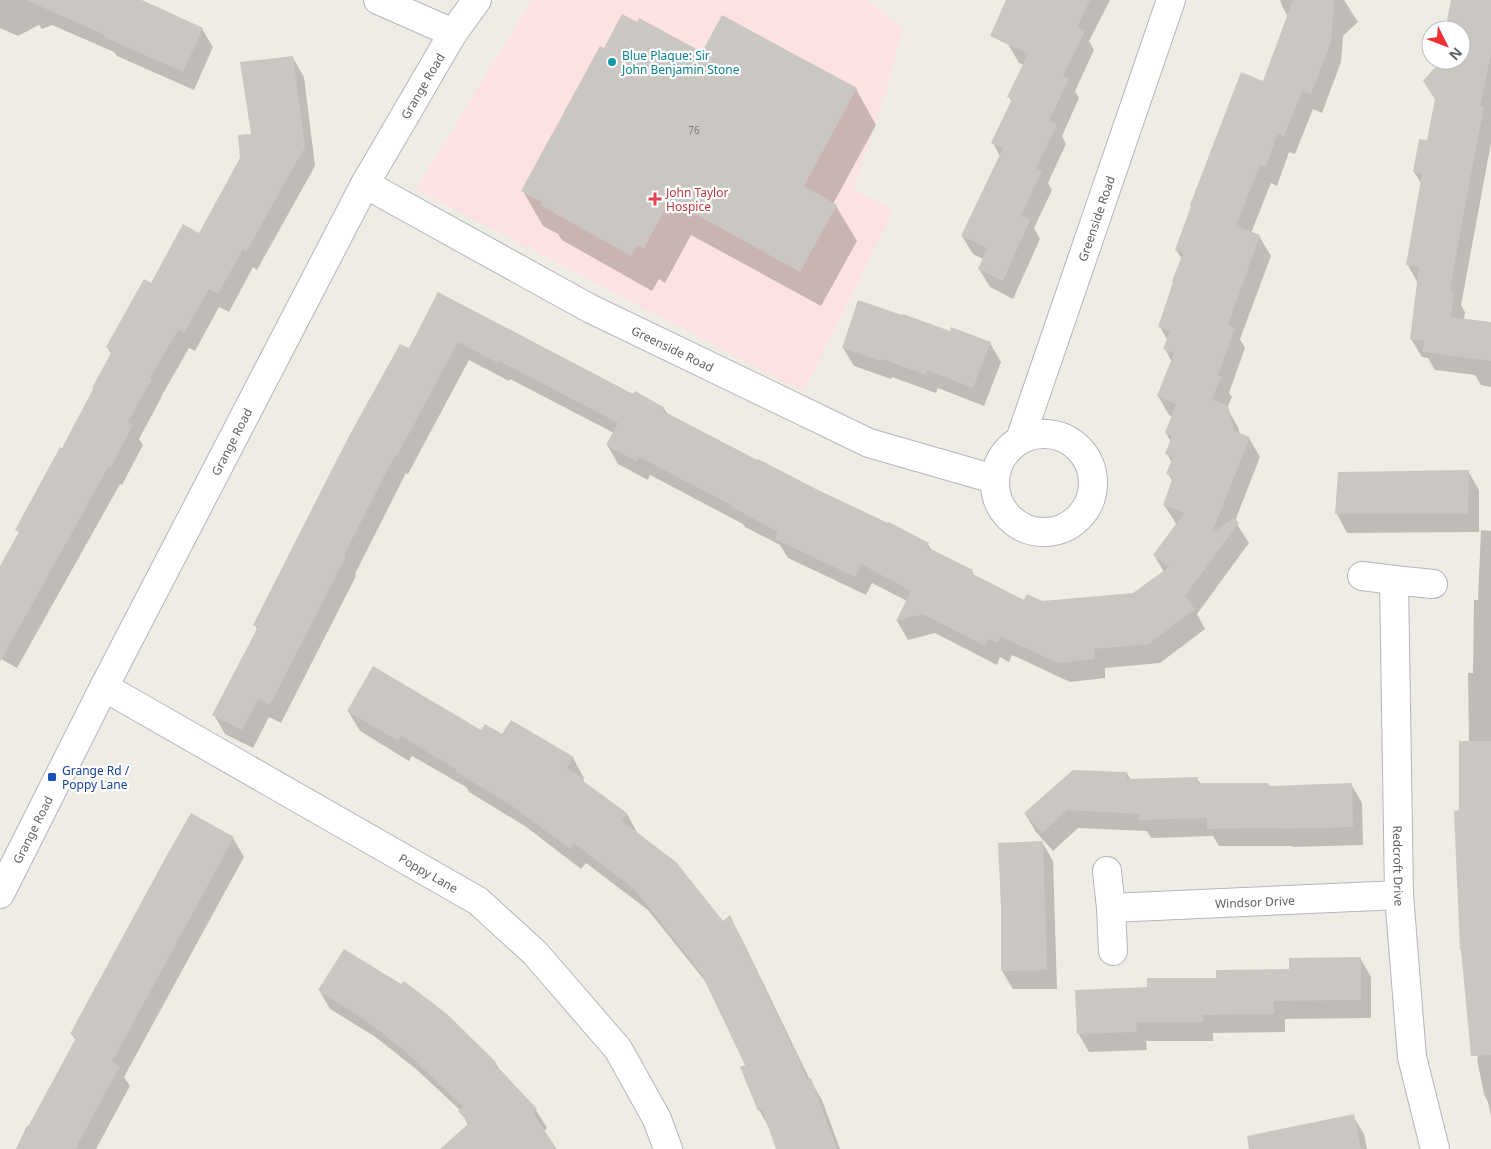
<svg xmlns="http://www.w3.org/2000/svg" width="1491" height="1149" font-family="'Noto Sans',sans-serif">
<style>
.medical{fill:#fce2e2}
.shadow{fill:#0003}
.building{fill:#cac7c2}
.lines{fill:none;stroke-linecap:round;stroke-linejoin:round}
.minor-casing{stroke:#b3b6ba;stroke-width:30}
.minor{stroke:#fff;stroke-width:28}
.culture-dot{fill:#0f9aa8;stroke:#fff;stroke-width:2}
.health-dot{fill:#e0444e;stroke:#fff;stroke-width:2}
.transit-dot{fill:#1a4fb4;stroke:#fff;stroke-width:2}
.labels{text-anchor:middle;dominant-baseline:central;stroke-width:4.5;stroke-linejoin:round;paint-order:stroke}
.number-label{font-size:10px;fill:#787b7d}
.culture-label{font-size:12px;fill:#0d838f;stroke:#fff;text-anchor:start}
.street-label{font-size:12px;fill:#5d6266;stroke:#fff}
.health-label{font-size:12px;fill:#be3a42;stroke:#fff;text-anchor:start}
.transit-label{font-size:12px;fill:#164399;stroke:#fff;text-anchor:start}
</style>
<rect width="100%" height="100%" fill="#efece5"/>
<!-- medical -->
<path class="medical" d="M532,0h334l37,28 -19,70 -31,91 40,21 -89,182 -388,-203z"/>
<!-- shadow -->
<g class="shadow">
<path d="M0,0h139l63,29 11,18 -19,43 -77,-34 -3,-4 -62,-27 -10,4 -3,-4 -21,11 -18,-8z"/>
<path d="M1031,0h79l-21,41 5,9 -19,41 4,7 -17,38 4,8 -18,39 4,7 -18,38 6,11 -27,60 -23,-12 -11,-18 4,-10 -10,-5 -11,-18 38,-80 -7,-13 19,-41 -3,-5 15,-32 -5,-2 -11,-19z"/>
<path d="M1280,0h64l14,22 -15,14 -2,26 -19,51 -9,-4 -18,45 -6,-2 -12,34 -6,-3 -20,50 8,3 12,20 -31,83 5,9 -16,45 3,4 -5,11 11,19 2,8 9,3 11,19 -25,64 14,22 -52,71 8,15 -45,34 -55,5v10l-35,4 -58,-27 -3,7 -9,-5 -3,8 -62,-32 -27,7 -11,-19 10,-20 -35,-18 -6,12 -78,-37 -8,-13 -35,-18 -2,-3 -93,-49 -2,5 -30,-16 -11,-19 7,-12 -104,-54 -1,2 -40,-21 -61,114 -2,-1 -51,101 1,2 -75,147 -12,-6 -16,31 -28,-14 -11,-19 43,-85 -2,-5 154,-275 29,-56 196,102 30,13 4,5 147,76 113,54 4,7 40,20 3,6 49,24 18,1 92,-8 30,-22 -10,-17 23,-30 -13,-20 9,-23 -5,-8 4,-11 -5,-9 4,-12 -5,-9 7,-16 -4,-2 -11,-19 14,-34 -7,-13 3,-8 -8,-14 22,-68 -6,-9 88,-168 24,-65 -6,-11z"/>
<path d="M1453,0h38v143l-30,162 4,7 -1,8 27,3v64l-10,-2 -6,-10 -40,-5 -7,-12 -6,-1 -11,-18 7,-56 -11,-19 15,-79 -8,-13 14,-30 8,-42 -12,-19 16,-17v-4h21v-30h-15z"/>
<path d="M605,50l98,4 153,35 20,36 -43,79 3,2 21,35 -36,65 -130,-71 -26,48 -6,-4 -7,12 -90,-51 -4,-6 -15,-8 -20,-35z"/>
<path d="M293,58l11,19 11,89 -58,104 -4,-3 -24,45 -10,-5 -24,44 -6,-3 -28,49v1l-22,41 4,6 -21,40 -2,-1 -103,184 -16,-9 -1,1v-91l19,-35 -2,-4 46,-80 49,-95 -5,-8 44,-62 49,-50z"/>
<path d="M950,332l40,11 11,19 -17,44 -46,-18 -2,5 -44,-16 -1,2 -37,-13 -11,-18z"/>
<path d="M1468,471l11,19v42l-132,1 -10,-19z"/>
<path d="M1481,530l10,1v585l-3,-14 -4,-8 -7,-35h1l-12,-66 -3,-40 -2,-3 -6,-138h5l9,-70 -1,-69h5l1,-73h4z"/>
<path d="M348,711l154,25 71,22 11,20 -1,2 3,4 41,30 11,20 85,88 6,-5 12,20 69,143 12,20 18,49h-63l-7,-20 -11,-19 -17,-43 4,-1 -37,-80 -61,-76 -62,-47 -5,6 -56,-43 -56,-34 -3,-5 -54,-31 -3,5 -49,-30z"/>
<path d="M1127,773l4,7 66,-1 4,5h67l2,3 81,-3 11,19 1,42 -70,2 -1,-1h-73l-6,-10 -62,2 -4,-7 -69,-3 -25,23 -17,-19 -11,-18z"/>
<path d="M233,838l11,19 -120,220 6,9 -34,63h-80l11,-23 2,1 47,-86 -4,-7z"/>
<path d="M1042,842l11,19 4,128h-44l-11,-18z"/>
<path d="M1360,958l11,19v41l-86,1v13l-72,1v8h-67l1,9 -58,2 -11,-19 70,-44 142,-19z"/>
<path d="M319,990l176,72 6,10 35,38 11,18 -3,3 12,18h-95l7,-24 -7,-14 -45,-42 -42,-33 -44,-27z"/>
<path d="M1353,1116l11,18 3,15h-117z"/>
</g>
<!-- building -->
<g class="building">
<path d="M26,0h116l61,28 -20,44 -79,-35 1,-2z"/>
<path d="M1006,0h84l-13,27 8,4 -22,45 6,2 -20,43 8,4 -21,43 6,3 -21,44 9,5 -27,61 -25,-12 9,-21 -26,-12 42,-88 -12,-5 21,-44 -5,-2 21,-43 -38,-18z"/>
<path d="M1293,0h41l-3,42 -20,52 -9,-3 -18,45 -6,-3 -12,34 -6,-2 -24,61 24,9 -32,90 7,3 -17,47 3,2 -9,22 16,7 6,25 16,6 -38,96 22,-15 5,5 -54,73 10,13 -46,35 -55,5 1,10 -37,4 -57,-26 -3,6 -9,-4 -4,7 -62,-32 -27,7 15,-30 -50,-27 -6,13 -80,-38 3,-7 -46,-25 1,-1 -94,-49 -3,4 -30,-16 12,-22 -119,-62 -1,2 -40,-21 -61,114 -2,-1 -51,100 2,1 -76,149 -12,-6 -16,31 -30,-15 46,-88 -5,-2 96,-189 51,-92 9,4 29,-56 195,102 2,-3 30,17 -2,3 94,49 1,-1 58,30 72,34 1,-1 40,21 -2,4 46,23 -2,3 53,27 3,-6 15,7 91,-8 36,-26 -16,-12 31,-42 -21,-8 10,-28 -7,-3 7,-17 -8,-3 7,-18 -7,-3 11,-29 -19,-8 17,-43 -11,-4 7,-18 -12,-4 15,-45 -1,-1 11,-28 -8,-3 16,-44 -1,-1 51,-133 22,9z"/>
<path d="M1451,0h40v55l-11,51 4,1 -23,120 -11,64 4,1 -3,25 40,5v39l-68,-9 1,-11 -14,-2 9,-72 -13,-2 16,-91 -9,-2 6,-33 8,1 8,-41 -12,-18 15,-17 1,-4h22v-30h-16z"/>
<path d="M622,14l15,8 2,-4 63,34 20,-37 135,73 -53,98 33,19 -37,67 -130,-72 -26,48 -6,-3 -7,11 -91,-51 2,-3 -21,-11 79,-145 4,2z"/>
<path d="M293,56l12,91 -59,105 -3,-3 -25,45 -9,-5 -25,44 -6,-3 -28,48 2,1 -24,43 5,3 -22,42 -2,-1 -109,196v-96l19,-34 -4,-2 45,-83 2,1 31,-59 -1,-1 20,-37 -6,-4 38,-68 7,4 32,-59 16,9 41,-75 -2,-23 13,-1 -11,-72z"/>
<path d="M858,300l44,15 1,-1 47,17 1,-4 40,15 -18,46 -46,-18 -1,5 -44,-16 -1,2 -39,-13z"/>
<path d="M1469,470l-1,44h-133l3,-42z"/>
<path d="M373,666l108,64 4,-6 17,10 9,-14 63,37 -7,11 17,11 -1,2 44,32 -5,8 54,41 47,59 7,-6 62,131 1,-1 14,35 4,-2 26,71h-61l-14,-40 -4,2 -18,-44 5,-2 -44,-92 -66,-83 -61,-47 -4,6 -58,-43 -56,-34 1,-2 -56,-34 -3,5 -51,-30z"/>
<path d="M1459,741h32v314l-20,1 -10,-106h-1l-6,-139 5,-1z"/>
<path d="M1073,770l54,2v7l71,-2v6h70v3l84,-3 1,44 -72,2v-1l-74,1v-11l-68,2v-6l-72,-4 -25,23 -18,-20z"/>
<path d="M191,813l43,24 -122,225 8,4 -45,83h-59l60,-111 -6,-4 97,-179z"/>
<path d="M1043,841l4,129 -46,1v-64l-3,-64z"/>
<path d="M344,949l57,35 3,-3 43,33 49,48 -2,1 43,46 -4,4 24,36h-117l29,-26 -11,-12 5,-4 -59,-57 -42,-32 -44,-28z"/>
<path d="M1361,957v43l-87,1v13l-71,1v7h-67l1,10 -60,2 -2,-44 72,-3v-9h69v-8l73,-1v-11z"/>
<path d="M1354,1114l7,35h-112l-2,-13z"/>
</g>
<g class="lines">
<defs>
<g id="minor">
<path d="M378,0l75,33"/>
<path id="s1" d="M365,184l224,124 280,135 125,36"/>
<circle cx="1044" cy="483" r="49"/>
<path id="s2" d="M1021,437l150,-437"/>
<path d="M1362,576l32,4"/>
<path id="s3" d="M1433,584l-39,-4 5,315 13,162 23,92"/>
<path id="s4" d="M104,687l374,214 57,52 83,96 39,70 11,30"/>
<path d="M1107,871l4,37 2,43"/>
<path id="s5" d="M0,894l104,-207 261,-503 88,-151 24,-33"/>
<path id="s6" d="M1111,908l288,-13"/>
</g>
</defs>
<!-- minor casing -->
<use href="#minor" class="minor-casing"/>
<!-- minor -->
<use href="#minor" class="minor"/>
</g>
<!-- markers -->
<circle class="culture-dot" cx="612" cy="62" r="5"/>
<path class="health-dot" d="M652.5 191.5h5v5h5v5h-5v5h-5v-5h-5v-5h5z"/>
<rect class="transit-dot" x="47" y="772" width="10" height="10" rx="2.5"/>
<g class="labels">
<!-- number labels -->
<g class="number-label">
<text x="694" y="130">76</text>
</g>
<!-- culture labels -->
<g class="culture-label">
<text x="622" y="55">Blue Plaque: Sir<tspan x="622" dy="14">John Benjamin Stone</tspan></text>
</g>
<!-- street labels -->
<g class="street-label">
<text stroke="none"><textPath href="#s5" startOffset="912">Grange Road</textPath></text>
<text stroke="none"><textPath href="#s2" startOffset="231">Greenside Road</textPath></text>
<text stroke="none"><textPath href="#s1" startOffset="349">Greenside Road</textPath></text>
<text stroke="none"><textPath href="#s5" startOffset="508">Grange Road</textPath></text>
<text stroke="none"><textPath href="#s5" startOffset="72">Grange Road</textPath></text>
<text stroke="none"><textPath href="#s3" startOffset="325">Redcroft Drive</textPath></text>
<text stroke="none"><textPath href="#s4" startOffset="374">Poppy Lane</textPath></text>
<text stroke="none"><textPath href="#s6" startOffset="144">Windsor Drive</textPath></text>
</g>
<!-- health labels -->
<g class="health-label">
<text x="666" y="192">John Taylor<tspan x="666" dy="14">Hospice</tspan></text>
</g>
<!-- transit labels -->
<g class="transit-label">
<text x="62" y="770">Grange Rd /<tspan x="62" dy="14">Poppy Lane</tspan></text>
</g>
</g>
<!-- north arrow -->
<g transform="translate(1446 45) rotate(132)"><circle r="24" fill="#ffffff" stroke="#bec0c2"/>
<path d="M0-4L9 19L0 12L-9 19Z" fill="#ec2f35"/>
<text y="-8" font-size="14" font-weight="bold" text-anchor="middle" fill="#5d6266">N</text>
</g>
</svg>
